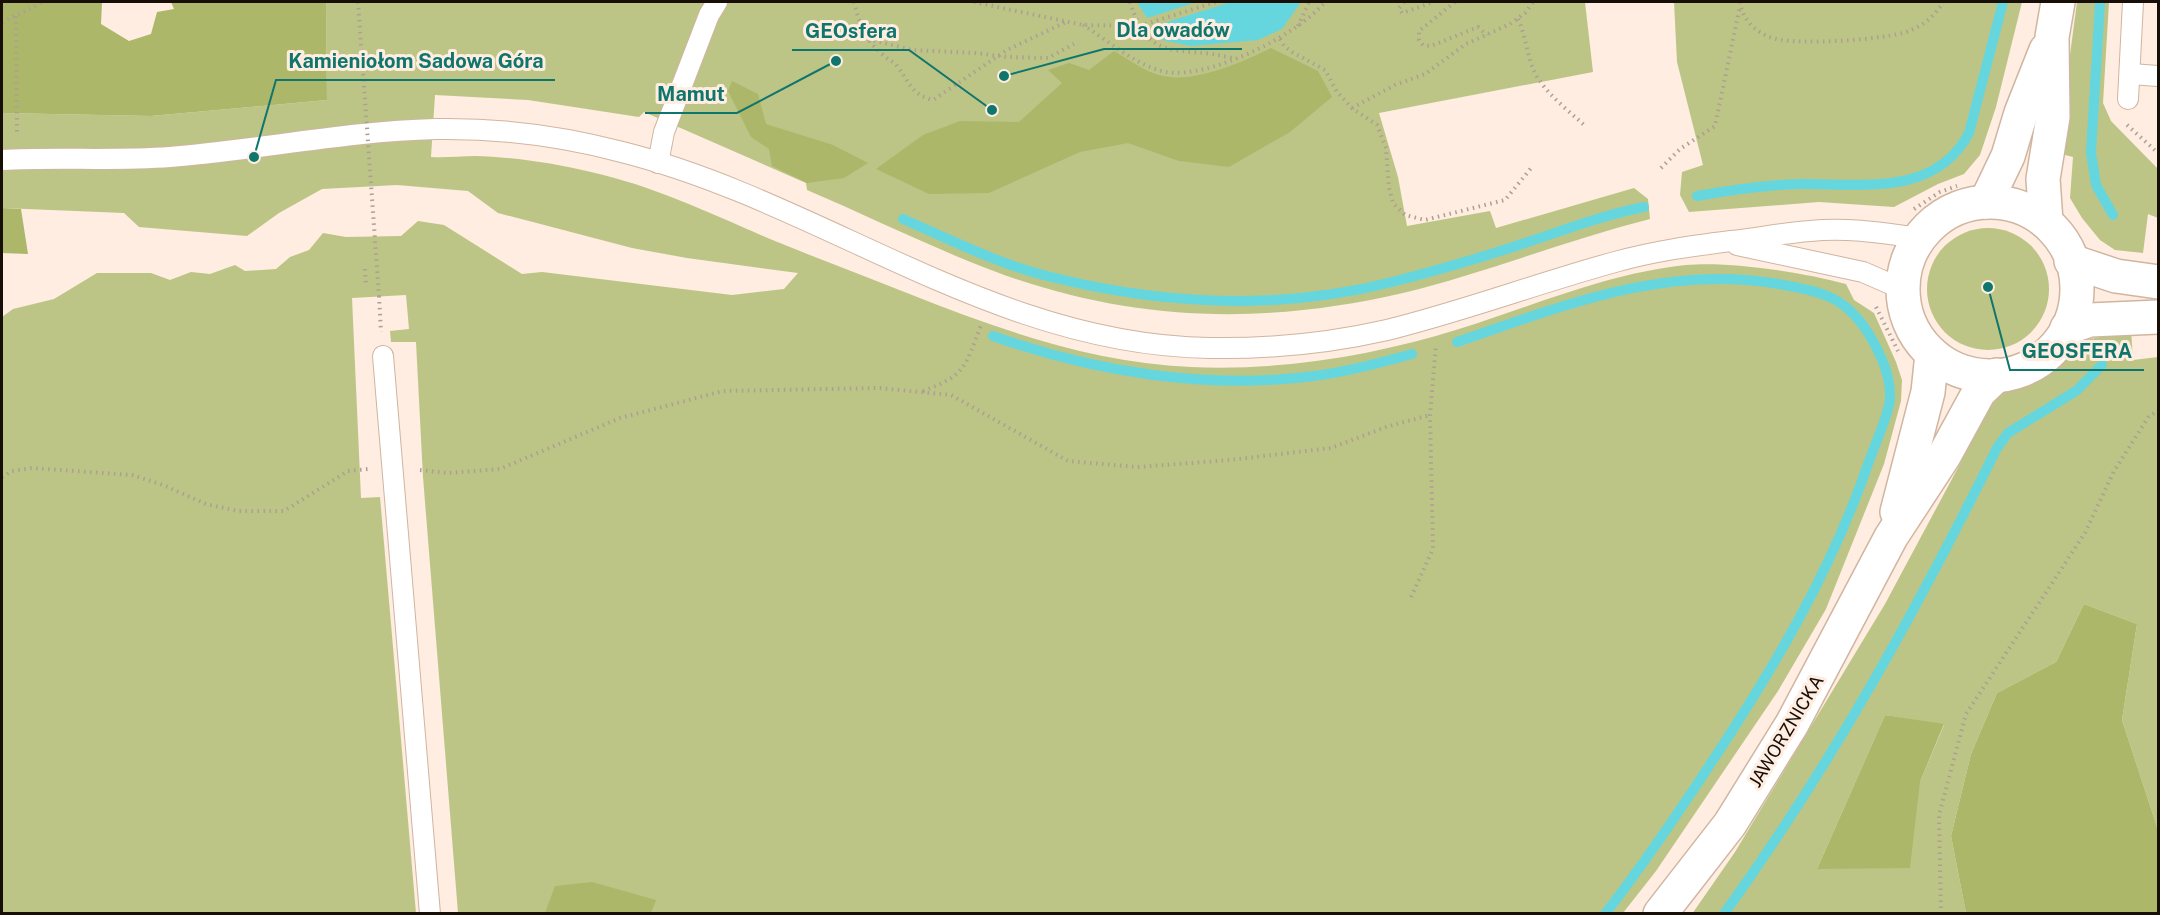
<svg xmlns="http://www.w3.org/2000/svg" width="2160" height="915" font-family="'Public Sans',sans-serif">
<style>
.green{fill:#bcc585;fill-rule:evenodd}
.forest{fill:#acb769}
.water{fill:#66d6de}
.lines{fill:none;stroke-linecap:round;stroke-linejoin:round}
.stream{stroke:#66d6de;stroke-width:10}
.service-casing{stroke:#d0b5a1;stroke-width:22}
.tertiary-casing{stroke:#d0b5a1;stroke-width:36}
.path{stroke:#ad9f94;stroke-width:4;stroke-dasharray:1.5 4.5;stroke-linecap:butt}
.service{stroke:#fff;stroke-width:20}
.tertiary{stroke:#fff;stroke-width:33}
.path-bridge{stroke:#ad9f94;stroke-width:4;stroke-dasharray:1.5 4.5;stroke-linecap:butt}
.labels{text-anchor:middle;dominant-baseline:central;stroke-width:6;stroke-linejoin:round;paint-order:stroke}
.street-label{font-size:18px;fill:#170e07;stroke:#feede0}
.leader{fill:none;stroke:#0f766e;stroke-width:2}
.callout-dot{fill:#0f766e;stroke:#feede0;stroke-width:2}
.callout-label{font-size:20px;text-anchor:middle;font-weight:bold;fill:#0f766e;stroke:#feede0;stroke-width:6;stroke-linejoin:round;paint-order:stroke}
</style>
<rect width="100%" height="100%" fill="#feede0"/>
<!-- green -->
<g class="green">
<path d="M326,2h1261h-2l8,70 -214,41 19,64 9,49 83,-15 6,17 138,-40 14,11 2,20c-83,21 -165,54 -247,74 -152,35 -290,28 -435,-32 -54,-22 -107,-48 -161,-71l-1,-7 -162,-71 -5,5 -111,-17 -93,-5 -4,62c14,1 29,-1 44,-1 38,1 79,7 116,16 63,14 121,42 179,67 46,19 92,36 137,54 94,37 182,69 284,74 91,4 181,-11 268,-38 74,-23 149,-56 227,-64 44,-4 116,7 160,19l8,16 20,13 22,49 6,18 -1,21 -17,63 -58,145 -48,82 -122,180 -33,42h-1165l-35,-436 -7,-135h-25l-1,-11 19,-2 -3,-34 -54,3 9,200 19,-1 36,416h-414v-596l11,-8 41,-10 43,-26h54l19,7 21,-8 19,2 25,-9 10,6 31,-2 14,-12 19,-7 14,-17 23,4 55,-1 17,-15 26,4 78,49 20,-2 190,23 52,-6 14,-16 -111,-15 -55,-10 -134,-35 -30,-22 -71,-6 -75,4 -43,24 -32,23 -108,-9 -15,-14 -122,-5v-95l149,3 176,-16z"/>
<path d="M1674,2h348l-26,105 -16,48 -16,19 -26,10 -44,23 -75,-5 -130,10 -9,-17 2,-23 21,-7 -26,-103z"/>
<path d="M2077,2h32l-6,101 8,18 47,48v49l-10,-4 -5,39 -28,-3 -15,-10 -18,-22 -12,-20 3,-41 -16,-4z"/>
<circle cx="1988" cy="289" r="61"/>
<path d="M2131,330l2,30 25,-3v473l-36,-110 15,-96 -53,-20 -28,58 -59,31 -26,61 -20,82 15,77 -274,1 43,-62 150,-248 75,-140 29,-65 21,-12 41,-14 35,-33zM1885,715l59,10 -24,57 -103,87z"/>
</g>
<!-- forest -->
<g class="forest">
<path d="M2,2h100l-1,22 28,17 22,-7 6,-22 17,-3 -3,-7h155l1,98 -176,16 -149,-3z"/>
<path d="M1271,48l47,23 14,26 -42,35 -61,35 -50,-6 -51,-18 -48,9 -91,41 -60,1 -53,-25 47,-34 37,-14 59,1 43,-39 -14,-13 21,-7 20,7 25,-19c14,8 30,20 45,24 32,10 84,-13 112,-27z"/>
<path d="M732,81l26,13 8,30 67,21 35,18 -24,15 -37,5 -35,-17 -3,-17 -18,-12 -23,-46z"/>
<path d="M2,208l19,1 7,45 -26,-1z"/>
<path d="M2084,604l53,20 -15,96 36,110v83h-192l-15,-77 20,-82 26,-61 59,-31z"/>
<path d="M1885,715l59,9 -24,58 -10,86 -93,1z"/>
<path d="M592,882l64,18 -5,13h-106l10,-27z"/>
</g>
<!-- water -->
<g class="water">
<path d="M1137,2h60l-50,16z"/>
<path d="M1231,2h70l-19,27 -24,11 -67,6 -29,-6 -6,-4 -5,-9z"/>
</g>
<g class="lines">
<!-- stream -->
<g class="stream">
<path d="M2100,2l-9,150 5,33 17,30"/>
<path d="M1697,196c33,-6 68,-11 101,-12 61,-1 137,14 171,-51l34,-131"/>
<path d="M903,219c48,21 97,46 148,58 113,28 227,34 341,5 43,-11 88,-24 130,-38 40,-13 81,-29 122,-37"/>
<path d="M993,336c102,36 213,54 321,40 33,-4 66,-13 98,-22"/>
<path d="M1457,342c106,-36 208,-78 322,-58 43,8 67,12 91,52 11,19 21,40 20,63 -2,19 -17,49 -23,68 -37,106 -92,199 -154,293 -34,52 -69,104 -108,154"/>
<path d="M1724,914c108,-150 191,-301 273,-466l11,-15 68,-42 26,-26"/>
</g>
<defs>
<g id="service">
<path d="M2131,74l27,2"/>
<path d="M2128,99l5,-97"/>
<path d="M2,160c55,-3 112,1 168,-3 88,-7 177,-26 266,-28 62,-1 126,7 186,23 202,51 370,193 588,196 59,1 120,-5 177,-18 77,-19 151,-47 228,-68 39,-11 77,-16 116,-21 27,-3 53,-8 79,-10 36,-4 73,2 108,7"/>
<path d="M658,163l6,-31 45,-117 8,-13"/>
<path d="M1737,245l126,27 39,17"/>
<path d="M383,356l47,558"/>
</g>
<g id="tertiary">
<path d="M1986,202l22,-46 13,-43 25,-63"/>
<circle cx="1990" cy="289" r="87"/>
<path d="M2046,222l-3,-43 10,-62 -1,-80 6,-35"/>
<path d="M2071,261l45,15 42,6"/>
<path d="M2067,328l23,-8 68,-3"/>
<path d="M1897,512l31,-120 4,-38"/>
<path d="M1660,914l70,-90 62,-100 99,-187 53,-81 35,-64 18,-17"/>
</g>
</defs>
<!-- service casing -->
<use href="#service" class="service-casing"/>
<!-- tertiary casing -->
<use href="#tertiary" class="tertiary-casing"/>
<!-- path -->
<g class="path">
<path d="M854,2c5,20 11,38 28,52 5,5 11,7 15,12 12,15 14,29 36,34l74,-50 59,-28"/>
<path d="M974,2l109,23 56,1 77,-24"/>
<path d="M1130,2c20,64 49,42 102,56"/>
<path d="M1404,2l-5,6 3,5 31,-11"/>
<path d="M1455,2l-36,29v9l4,5 8,1 47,-19 9,8"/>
<path d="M1740,2c2,18 18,33 36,37 24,6 110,1 133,-8 15,-6 26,-15 34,-29"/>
<path d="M16,16l1,118"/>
<path d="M1518,19c8,17 9,38 17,54 11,21 32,36 49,52"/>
<path d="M2,22l42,-20"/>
<path d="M1083,25c26,16 53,41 83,47 44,7 132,-37 159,-70"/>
<path d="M1298,26l11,-24"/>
<path d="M868,39l44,11 64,3 31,4 41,1 26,-14"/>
<path d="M1280,39l4,7 8,6 33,18 12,22 15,16 25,17 9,23 3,40 4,15 12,12 20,5 80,-20 27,-33"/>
<path d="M1352,108l43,-23 30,-11 41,-30 44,-20 15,-11 8,-11"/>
<path d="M2127,125l31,28"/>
<path d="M1661,168l19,-19 35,-23 25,-120"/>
<path d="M1914,209l26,-17 17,-6"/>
<path d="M365,269l1,18"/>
<path d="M379,296l2,36"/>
<path d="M1876,307l22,44"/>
<path d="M923,391c44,-16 42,-25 58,-66"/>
<path d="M420,470l28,3 52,-4 120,-51 103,-27 156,-3 72,7 117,66 69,6 93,-7 101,-12 55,-21 44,-12"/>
<path d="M2,477l10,-6 20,-3 100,7 31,10 43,19 32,7h46l64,-40 20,-2"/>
<path d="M1411,597l22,-48 -3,-134 6,-70"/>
<path d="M1941,914l-2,-99 27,-101 119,-181 29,-62 35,-55 9,-5"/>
</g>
<!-- service -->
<use href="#service" class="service"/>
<!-- tertiary -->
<use href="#tertiary" class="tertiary"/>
<!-- path-bridge -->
<path class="path-bridge" d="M358,2l21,294"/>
</g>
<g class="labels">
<!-- street labels -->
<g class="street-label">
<text transform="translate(1786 731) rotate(-59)">JAWORZNICKA</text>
</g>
</g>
<!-- callouts -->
<path class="leader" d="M1004 76L1104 49H1242M992 110L909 50H792M254 157L276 80H555M836 61L737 113H645M1988 287L2010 370H2144"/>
<g class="callout-dot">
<circle cx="1004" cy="76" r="6"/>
<circle cx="992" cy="110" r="6"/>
<circle cx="254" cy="157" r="6"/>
<circle cx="836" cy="61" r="6"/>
<circle cx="1988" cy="287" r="6"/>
</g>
<g class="callout-label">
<text x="1173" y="37">Dla owadów</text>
<text x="851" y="38">GEOsfera</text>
<text x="416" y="68">Kamieniołom Sadowa Góra</text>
<text x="691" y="101">Mamut</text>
<text x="2077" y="358">GEOSFERA</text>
</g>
<!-- border -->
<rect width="2160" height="915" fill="none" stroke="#170e07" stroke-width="6"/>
</svg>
